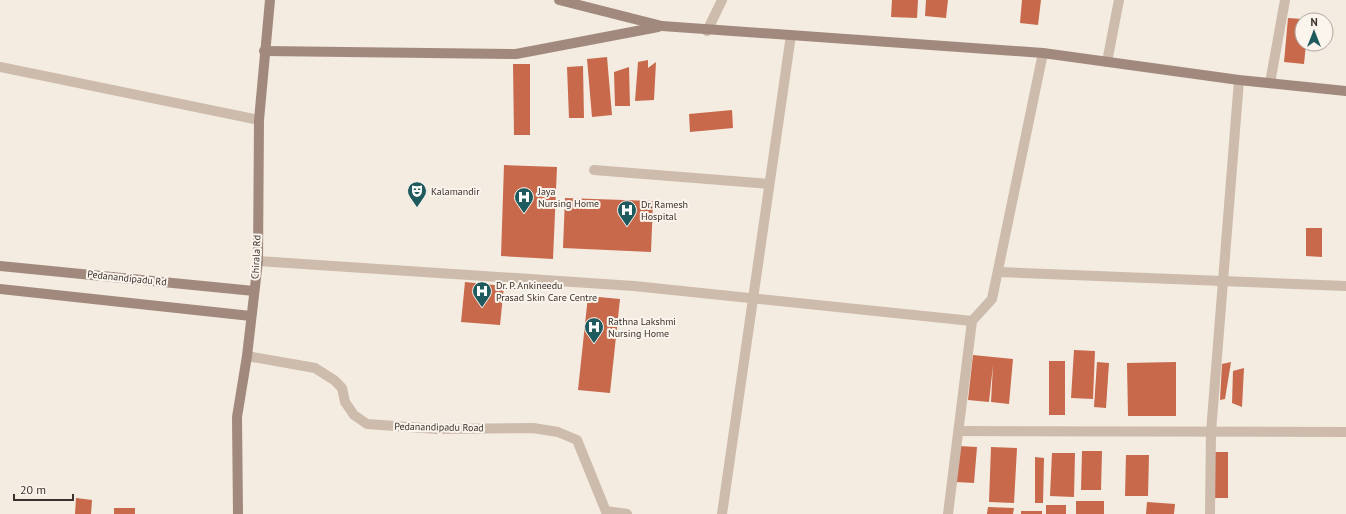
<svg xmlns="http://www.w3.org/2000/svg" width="1346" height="514" font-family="'PT Sans',sans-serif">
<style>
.building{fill:#c8694b}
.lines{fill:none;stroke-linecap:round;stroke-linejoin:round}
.minor{stroke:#cdbbac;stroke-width:10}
.tertiary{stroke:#cdbbac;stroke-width:10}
.secondary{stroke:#a18a7d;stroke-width:10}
.labels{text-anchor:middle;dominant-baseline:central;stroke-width:4;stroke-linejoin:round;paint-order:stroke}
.poi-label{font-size:10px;fill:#3b302b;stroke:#fbf5ee;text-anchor:start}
.street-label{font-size:10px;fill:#3b302b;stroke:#fbf5ee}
</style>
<rect width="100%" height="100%" fill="#f4ebe1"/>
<!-- building -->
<g class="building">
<path d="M892,0h26l-1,18 -26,-1z"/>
<path d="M926,0h22l-2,18 -21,-2z"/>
<path d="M1022,0h19l-3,25 -18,-2z"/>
<path d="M1288,18l14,1v25h4l-2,20 -20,-2z"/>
<path d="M607,57l5,58 -20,2 -5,-58z"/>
<path d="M648,60v8l8,-6 -2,38 -19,1 3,-39z"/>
<path d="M513,64h17v71h-16z"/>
<path d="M583,66l1,52h-15l-2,-51z"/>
<path d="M629,67l1,39h-15l-1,-34z"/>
<path d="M732,110l1,18 -43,4 -1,-18z"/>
<path d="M504,165l53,2 -4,92 -52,-3z"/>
<path d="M565,198l88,3 -2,51 -88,-4z"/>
<path d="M1306,228h16v29l-16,-1z"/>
<path d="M465,282l39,4 -4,39 -39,-3z"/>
<path d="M588,296l32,3 -10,94 -32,-3z"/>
<path d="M1074,350l21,1 -2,48 -22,-1z"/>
<path d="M973,355l40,4 -4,45 -18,-2 2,-37 -4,37 -21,-2z"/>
<rect x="1049" y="361" width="16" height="54"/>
<path d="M1097,362l12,1 -3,45 -12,-1z"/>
<path d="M1176,362v54h-48l-1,-53z"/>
<path d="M1231,362l-6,37 -5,1 2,-36z"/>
<path d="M1244,368l-2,39 -10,-4 1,-32z"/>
<path d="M958,446l19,1 -3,36 -18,-1z"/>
<path d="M991,447l26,1 -3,55 -25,-1z"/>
<path d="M1082,451h20l-1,39h-20z"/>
<rect x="1214" y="452" width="14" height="46"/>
<path d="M1052,453h23l-1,44 -24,-1z"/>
<path d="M1126,455h23l-1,41h-23z"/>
<path d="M1035,457l9,1 -1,45h-8z"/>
<path d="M76,498l16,2 -1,14h-16z"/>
<rect x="1076" y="501" width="28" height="13"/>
<path d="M1147,502l28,2 -1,10h-28z"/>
<rect x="1046" y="505" width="20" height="9"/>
<path d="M988,507l26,1 -1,6h-26z"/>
<rect x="114" y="508" width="21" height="6"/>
<rect x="1021" y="511" width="21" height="3"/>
</g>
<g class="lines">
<!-- minor -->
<g class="minor">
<path d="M707,31l15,-31"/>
<path d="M1107,62l12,-62"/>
<path d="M0,67l259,53"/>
<path d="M1270,83l15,-83"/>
<path d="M594,170l175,14"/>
<path d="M258,261l376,25 338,35"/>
<path d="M999,272l347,14"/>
<path d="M959,431l387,1"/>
<path d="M606,511l21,3"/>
<path d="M722,514l69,-479"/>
<path d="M948,514l24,-193 20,-22 51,-246"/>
<path d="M1210,514l1,-82 28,-352"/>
</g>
<!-- tertiary -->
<path class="tertiary" d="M247,356l68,12 19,12 8,8 3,14 9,13 13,9 70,5 96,-1 25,4 19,8 30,74"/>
<!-- secondary -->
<g class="secondary">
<path d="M559,0l103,26 381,27 196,27 107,11"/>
<path d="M264,51l252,3 142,-27"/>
<path d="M0,266l254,25"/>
<path d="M0,289l251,27"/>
<path d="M238,514l-1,-97 10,-61 11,-95 1,-141 11,-120"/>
</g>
</g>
<!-- icons -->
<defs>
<symbol id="theatre-pin" viewBox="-11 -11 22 30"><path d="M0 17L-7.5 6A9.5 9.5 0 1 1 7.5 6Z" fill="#1f5a5e" stroke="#fbf5ee"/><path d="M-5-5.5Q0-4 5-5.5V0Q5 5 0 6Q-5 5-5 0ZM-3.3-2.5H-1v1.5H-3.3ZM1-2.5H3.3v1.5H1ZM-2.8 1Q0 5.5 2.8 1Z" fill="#fff"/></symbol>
<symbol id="hospital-pin" viewBox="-11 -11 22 30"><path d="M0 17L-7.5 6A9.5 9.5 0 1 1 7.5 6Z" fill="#1f5a5e" stroke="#fbf5ee"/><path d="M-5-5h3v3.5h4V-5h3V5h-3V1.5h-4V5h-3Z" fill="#fff"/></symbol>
</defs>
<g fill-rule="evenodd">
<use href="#theatre-pin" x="406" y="180" width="22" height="30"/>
<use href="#hospital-pin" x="513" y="186" width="22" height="30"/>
<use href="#hospital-pin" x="616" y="199" width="22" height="30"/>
<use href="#hospital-pin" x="471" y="280" width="22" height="30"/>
<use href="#hospital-pin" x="583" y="316" width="22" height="30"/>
</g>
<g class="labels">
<!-- poi labels -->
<g class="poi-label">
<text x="431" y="191">Kalamandir</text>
<text x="538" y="191">Jaya<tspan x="538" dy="12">Nursing Home</tspan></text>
<text x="641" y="204">Dr. Ramesh<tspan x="641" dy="12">Hospital</tspan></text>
<text x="496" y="285">Dr. P. Ankineedu<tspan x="496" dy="12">Prasad Skin Care Centre</tspan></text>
<text x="608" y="321">Rathna Lakshmi<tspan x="608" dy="12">Nursing Home</tspan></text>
</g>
<!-- street labels -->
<g class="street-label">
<text transform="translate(256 257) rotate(-87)">Chirala Rd</text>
<text transform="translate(127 278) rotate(6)">Pedanandipadu Rd</text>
<text transform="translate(439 427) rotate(1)">Pedanandipadu Road</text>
</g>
</g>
<!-- north arrow -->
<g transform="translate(1314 32)"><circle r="19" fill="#fbf5ee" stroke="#aea6a0"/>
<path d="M0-3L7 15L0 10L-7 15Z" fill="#1f5a5e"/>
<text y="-6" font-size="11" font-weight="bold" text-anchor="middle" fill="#3b302b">N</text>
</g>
<!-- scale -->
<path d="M14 494v6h59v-6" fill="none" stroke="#3b302b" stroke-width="2"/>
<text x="20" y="494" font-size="12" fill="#3b302b" stroke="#fbf5ee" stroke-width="3" paint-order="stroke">20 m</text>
</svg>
